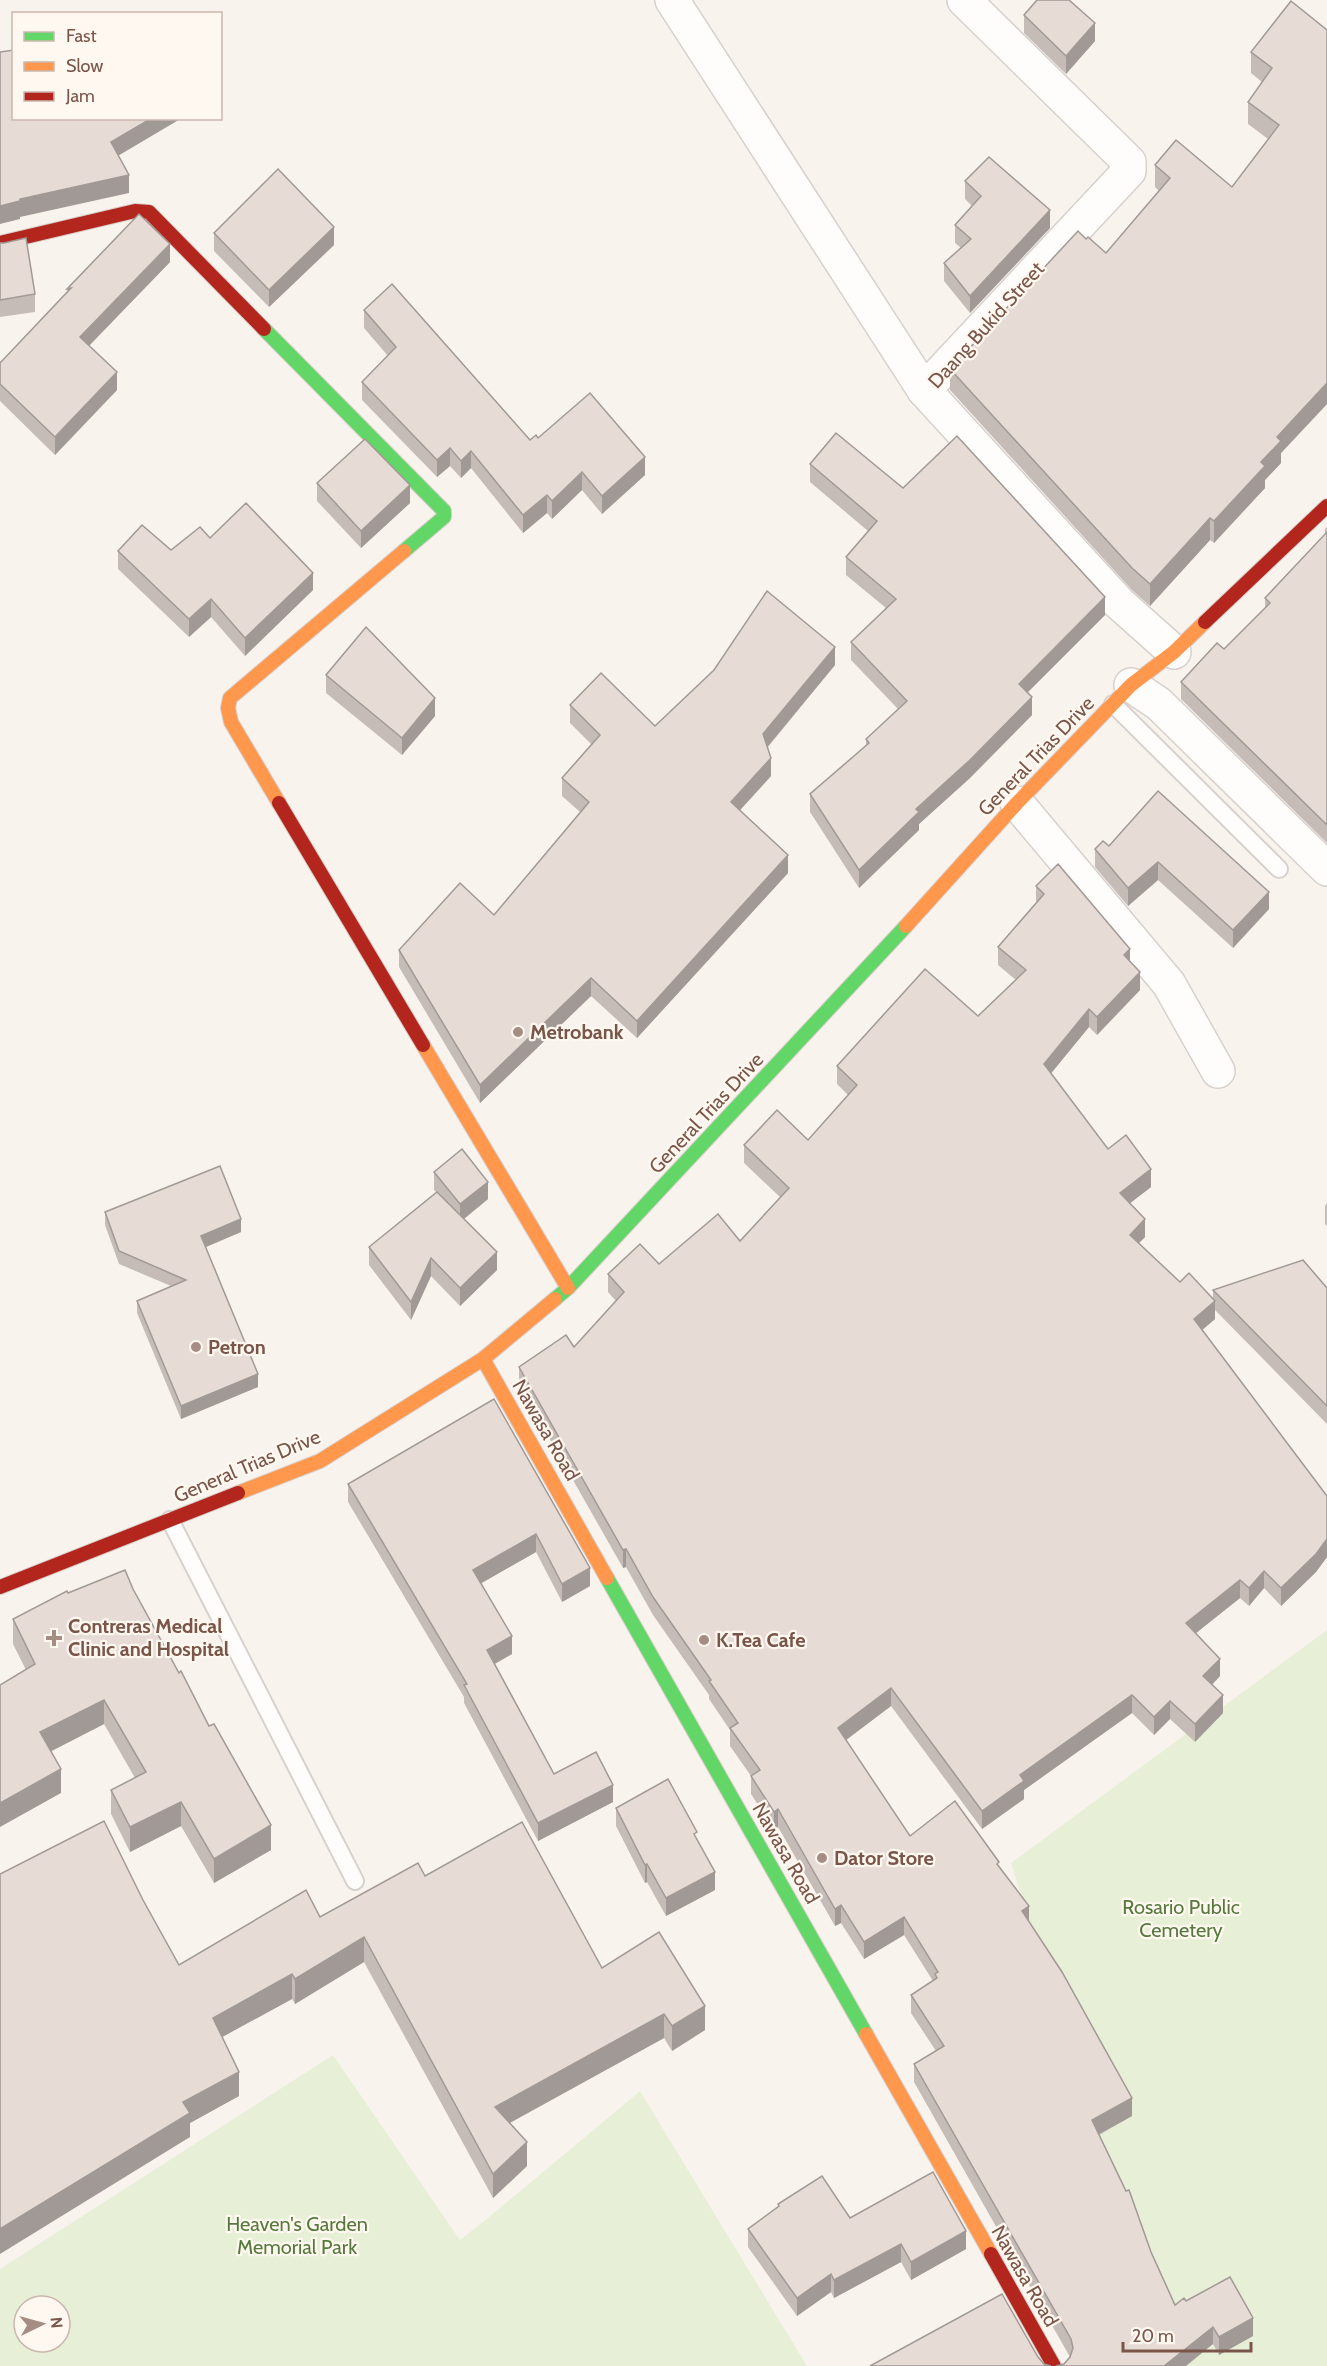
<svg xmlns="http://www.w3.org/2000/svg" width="1327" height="2366" font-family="Cabin,sans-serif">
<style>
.green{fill:#e7f0d7;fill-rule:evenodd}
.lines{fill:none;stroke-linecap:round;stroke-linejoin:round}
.lane-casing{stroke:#d8d0cc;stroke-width:20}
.street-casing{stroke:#d8d0cc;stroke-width:36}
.fast-casing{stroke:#d9cec9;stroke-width:16}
.slow-casing{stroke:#d9cec9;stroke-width:16}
.jam-casing{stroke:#d9cec9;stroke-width:16}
.lane{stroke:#fefdfc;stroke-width:16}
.street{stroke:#fefdfc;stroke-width:33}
.fast{stroke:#63d668;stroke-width:14}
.slow{stroke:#ff974d;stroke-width:14}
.jam{stroke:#b3261e;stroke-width:14}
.wall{fill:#c6bcb7}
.shaded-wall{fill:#a19995}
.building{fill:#e6dbd5;stroke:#a19995;stroke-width:1.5}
.poi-dot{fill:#a68d83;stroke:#fff8f0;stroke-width:2}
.labels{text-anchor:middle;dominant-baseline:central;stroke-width:4.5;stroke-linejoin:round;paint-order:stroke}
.street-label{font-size:20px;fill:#7a564a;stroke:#fff8f0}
.poi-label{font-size:20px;font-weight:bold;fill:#7a564a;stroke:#fff8f0;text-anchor:start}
.park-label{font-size:20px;fill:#567a3e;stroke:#fff8f0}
</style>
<rect width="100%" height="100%" fill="#f9f3ee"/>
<!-- green -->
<g class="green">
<path d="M1327,1630v736h-159l-157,-503z"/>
<path d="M333,2055l127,185 29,-23 151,-126 167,275h-807v-97zM24,2306h36v36h-36z"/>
</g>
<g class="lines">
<defs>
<g id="lane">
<path d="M1113,704l166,165"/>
<path d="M170,1520l185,361"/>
</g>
<g id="street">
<path d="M672,0l252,390"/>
<path d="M964,0l165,162v9l-205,219 195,213 55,49"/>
<path d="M1131,685l28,19 168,165"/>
<path d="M1017,803l152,181 49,87"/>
</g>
<g id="fast">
<path d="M264,329l180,182v6l-40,34"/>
<path d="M555,1299l13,-11 338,-362"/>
<path d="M607,1578l259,456"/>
</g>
<g id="slow">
<path d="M279,803l-48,-81 -3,-14 2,-10 174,-147"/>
<path d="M906,926l111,-123 114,-118 43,-33 31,-30"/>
<path d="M423,1045l145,243"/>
<path d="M483,1359l124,219"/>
<path d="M238,1493l82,-32 163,-102 72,-60"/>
<path d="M866,2034l125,220"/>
</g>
<g id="jam">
<path d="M0,243l135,-32 14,1 115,117"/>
<path d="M1205,622l122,-116"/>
<path d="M279,803l144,242"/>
<path d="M0,1587l238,-94"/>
<path d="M991,2254l63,112"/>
</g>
</defs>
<!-- lane casing -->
<use href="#lane" class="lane-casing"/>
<!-- street casing -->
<use href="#street" class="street-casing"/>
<!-- fast casing -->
<use href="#fast" class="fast-casing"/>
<!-- slow casing -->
<use href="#slow" class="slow-casing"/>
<!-- jam casing -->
<use href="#jam" class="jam-casing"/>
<!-- lane -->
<use href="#lane" class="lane"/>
<!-- street -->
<use href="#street" class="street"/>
<!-- fast -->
<use href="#fast" class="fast"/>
<!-- slow -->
<use href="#slow" class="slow"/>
<!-- jam -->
<use href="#jam" class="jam"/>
</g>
<!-- wall -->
<g class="wall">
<path d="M1024,15l71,26 -29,33 -42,-41z"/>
<path d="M1327,30v374l-46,49v10l-16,17v8l-51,55 -4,-3 -60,66 -18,-16 -182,-200v-21l136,-130 20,14 53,-62 -4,-4v-22l77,22 36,-48 -20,-15v-22l14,-20 -11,-9v-21z"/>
<path d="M965,181l85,47 -80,85 -26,-32v-18l17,-15 -6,-5v-18l17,-19 -7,-7z"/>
<path d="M214,233l120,12 -65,62 -55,-56z"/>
<path d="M0,243l35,51v18l-35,5z"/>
<path d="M170,262l-81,84 28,44 -62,65 -55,-54v-38l67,-70v-4z"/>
<path d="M364,310l166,130 8,-2 107,37 -43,39 -20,-24 -30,29 -5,-6 -24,20 -52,-65 -10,10 -11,-12 -13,11 -75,-77v-18l26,-26 -24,-28z"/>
<path d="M810,464l93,24 202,127 -77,77 4,23 -62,63 -51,46v6l-60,58 -49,-76v-18l56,-48v-7l32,-30 -47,-49v-18l35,-34 -40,-33v-18l22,-26 -58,-49z"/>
<path d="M317,483l93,20 -49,45 -44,-47z"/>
<path d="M1327,527v316l-146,-144v-17l43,-33 41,-41v-10l60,-64v-5z"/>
<path d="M210,538l103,52 -68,66 -34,-39 -22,20 -71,-68v-18l53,-1z"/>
<path d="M835,665l-67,82 3,29 -31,34 48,63 -151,165 -46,-42 -111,107 -81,-136v-17l95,-35 86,-103 -18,-16v-18l29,-34 -21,-21v-18l85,21z"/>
<path d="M326,675l109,41 -33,39 -76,-62z"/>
<path d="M1158,791l111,118 -36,39 -75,-68 -30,26 -33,-39v-18l14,-3z"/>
<path d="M1036,886l94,75 10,29 -43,45 -8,-8 -38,46 57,76 43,38 -21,16 15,34 -6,6 41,39 33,16v-8l114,-2v136l-112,-114v9l-13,11 125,166v61l-11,15 -35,34 -17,-18 -15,18 -9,-8 -44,35 24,43 -8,9 11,28 -28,29 -25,-23 -16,16 -22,-22 -108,77v9l-42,30 -91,-123 -45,34 64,96 89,31 133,249 -33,19 76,170 11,-4 67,35 -34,19 -6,-11 -149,20 6,-7 -156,-275v-18l22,-13 -25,-38v-18l22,-14 -29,-46 -40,24 -23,-36 -6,3 -57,-99 -4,3 -23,-36v-18l-21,-30v-16l-21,-31v-4l-56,-80 -27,-48 -3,1 -104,-183v-18l55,-20 42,-46 -8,-9v-18l51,-10 81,-23 41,-43 -37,-35v-18l64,-5 40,-45 -11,-11v-18l141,-50 38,-36 -18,-15v-18l38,-44z"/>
<path d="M434,1172l54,27 -24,20 33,51 -37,36 -29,-30 -20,44 -42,-55v-18l67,-55 -2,-2z"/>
<path d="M1327,1203v23l-2,-2v-18z"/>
<path d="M105,1212l136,20 -35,15 52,140 -77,32 -44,-106v-12l34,-15 -52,-22 -14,-39z"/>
<path d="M494,1399l96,187 -28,16 -26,-50 -55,31 31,71 -17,10 59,110 59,28 -75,39 -74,-138v-6l-116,-195v-18z"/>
<path d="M133,1589l138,261 -57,33 -33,-57 -51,26 -19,-38v-24l24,-12 -31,-54 -53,27 10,42 -35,-123 -13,-26v-25l55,-26z"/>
<path d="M616,1808l81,31 18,51 -49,26 -19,-34 -2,1 -29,-57z"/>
<path d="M425,1876l177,92 103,62 -33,21 -8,-13 -154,85 17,43 -34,32 -129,-236 -69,42 -3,-5 -70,38 17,59 -49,27v14l-47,-237 36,65 141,-48z"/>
<path d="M778,2204l72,14 116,31 -55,31 -10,-18 -67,36 -3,-6 -34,24 -49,-69v-18l30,-22z"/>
</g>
<!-- shaded-wall -->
<g class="shaded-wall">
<path d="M1095,23v18l-29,33v-18z"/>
<path d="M152,118h30l-71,42v-18z"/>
<path d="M129,175v18l-109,24v2l-20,5v-18l20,-7z"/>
<path d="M1050,210v18l-80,85v-17z"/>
<path d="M334,227v18l-65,62v-17z"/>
<path d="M170,244v18l-90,93v-18z"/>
<path d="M117,372v18l-62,65v-18z"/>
<path d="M1327,383v21l-46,49v10l-16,17v8l-51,55v-22l47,-59 16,-25z"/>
<path d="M450,448v18l-13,11v-17z"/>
<path d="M471,451v17l-10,10v-17z"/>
<path d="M645,457v18l-43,39v-18z"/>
<path d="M582,472v18l-30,29v-18z"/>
<path d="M410,485v18l-49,45v-17z"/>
<path d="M547,495v18l-24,20v-18z"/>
<path d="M1210,518v22l-60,66v-22z"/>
<path d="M313,573v17l-68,66v-18z"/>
<path d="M1105,597v18l-86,86v-17z"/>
<path d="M211,599v18l-22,20v-18z"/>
<path d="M835,647v18l-72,87v-18z"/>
<path d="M1032,697v18l-62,63 -51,46v6l-60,58v-18l57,-61z"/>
<path d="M435,698v18l-33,39v-17z"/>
<path d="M771,758v18l-40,44v-18z"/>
<path d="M788,855v18l-151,165v-17z"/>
<path d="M1158,862v18l-30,26v-18z"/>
<path d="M1269,892v17l-36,39v-18z"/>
<path d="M1130,949v18l-6,-12z"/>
<path d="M1140,972v18l-43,45v-18z"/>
<path d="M591,978v18l-111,107v-18z"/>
<path d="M1089,1009v18l-45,55v-18z"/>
<path d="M1151,1169v18l-31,24v-18z"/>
<path d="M488,1182v17l-28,23v-18z"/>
<path d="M241,1219v13l-40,17v-13z"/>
<path d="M1145,1219v18l-15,15v-17z"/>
<path d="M497,1252v18l-37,36v-18z"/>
<path d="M431,1258v18l-20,44v-18z"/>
<path d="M1215,1301v18l-21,18v-18z"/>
<path d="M258,1374v13l-77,32v-13z"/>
<path d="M536,1534v18l-63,36v-18z"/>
<path d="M1327,1539v18l-11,15 -35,34v-18z"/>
<path d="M626,1549v18l-3,1v-18z"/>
<path d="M590,1568v18l-28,16v-18z"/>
<path d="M1264,1571v17l-15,18v-18z"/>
<path d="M1240,1580v18l-54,43v-18z"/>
<path d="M512,1636v18l-25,14v-18z"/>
<path d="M1220,1659v17l-17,18v-18z"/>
<path d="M891,1688v18l-53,40v-18z"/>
<path d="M1132,1695v18l-108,77v9l-42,30v-18l38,-36z"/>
<path d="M1223,1695v18l-28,29v-18z"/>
<path d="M104,1700v24l-64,33v-25z"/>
<path d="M1170,1701v18l-16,16v-18z"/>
<path d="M61,1769v24l-61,34v-24z"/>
<path d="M613,1785v17l-75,39v-18z"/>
<path d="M181,1802v24l-51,26v-25z"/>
<path d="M778,1809v18l-4,3v-18z"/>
<path d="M271,1825v25l-57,33v-24z"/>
<path d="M647,1864v18l-2,1v-18z"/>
<path d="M715,1872v18l-49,26v-18z"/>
<path d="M841,1905v18l-6,3v-17z"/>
<path d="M1029,1906v18l-7,-13z"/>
<path d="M904,1917v18l-40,24v-17z"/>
<path d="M364,1937v25l-69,42v-25z"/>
<path d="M292,1974v25l-79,43v-24z"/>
<path d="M705,2006v24l-33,21v-25z"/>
<path d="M664,2014v24l-169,93v-24z"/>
<path d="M239,2072v24l-49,27v14l-190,117v-25l183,-127z"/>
<path d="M1132,2098v18l-40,22v-18z"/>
<path d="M527,2142v24l-34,32v-24z"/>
<path d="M966,2231v18l-55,31v-18z"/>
<path d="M901,2244v18l-67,36v-18z"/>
<path d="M831,2274v18l-34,24v-18z"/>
<path d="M1253,2318v18l-34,19v-18z"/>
<path d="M1213,2327v17l-27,22h-22z"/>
</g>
<!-- building -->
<g class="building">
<path d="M1037,0h32l26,23 -29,33 -42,-41z"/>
<path d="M1291,1l36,29v353l-50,54 4,4 -20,21 4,4 -51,55 -4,-3 -60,66 -18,-16 -182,-199 128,-138 8,8 2,-2 18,16 64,-75 -15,-13 21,-25 56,47 47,-62 -31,-23 24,-34 -21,-16z"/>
<path d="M14,50v68h138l-41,24 18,33 -109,24v2l-20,5v-154z"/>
<path d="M989,157l61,53 -80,86 -26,-33 27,-24 -16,-14 26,-29 -16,-15z"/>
<path d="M278,169l56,58 -65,63 -55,-57z"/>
<path d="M139,214l31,30 -90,93 37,35 -62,65 -55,-53v-21l71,-75 -4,1z"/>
<path d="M26,238l9,56 -35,6v-57h4z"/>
<path d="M392,284l138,156 6,-5 2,3 52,-45 55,64 -43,39 -20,-24 -30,29 -5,-6 -24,20 -52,-64 -10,10 -11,-13 -13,12 -75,-78 34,-35 -32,-37z"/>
<path d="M836,433l67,55 54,-52 148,161 -86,87 13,13 -62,63 -54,49 3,3 -60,58 -49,-76 59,-51 -3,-4 41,-38 -56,-59 45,-43 -50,-42 31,-36 -67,-57z"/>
<path d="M365,439l45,46 -49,46 -44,-48z"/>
<path d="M246,503l67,70 -68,65 -34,-39 -22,20 -71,-68 24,-26 29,25 29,-23 10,11z"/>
<path d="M1327,532v293l-146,-143 36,-39 7,6 46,-46 -5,-5z"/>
<path d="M767,591l68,56 -72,87 8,24 -40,44 57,53 -151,166 -46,-43 -111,107 -81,-135 61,-67 34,32 95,-113 -27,-24 38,-43 -30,-30 31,-32 54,53 59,-56z"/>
<path d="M366,627l69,71 -33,40 -76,-63z"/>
<path d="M1158,791l111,101 -36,38 -75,-68 -30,26 -33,-39 8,-8 6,5z"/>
<path d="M1058,864l72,85 -6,6 16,17 -43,45 -8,-8 -45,55 64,85 18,-14 25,34 -31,24 25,26 -15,16 50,47 9,-9 26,28 -21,18 133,177v43l-11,15 -35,34 -17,-17 -15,17 -9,-8 -54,43 34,36 -17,17 20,19 -28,29 -25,-23 -16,16 -22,-22 -112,80 4,6 -42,30 -91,-123 -53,40 72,108 45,-35 44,61 -2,2 32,42 -7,5 40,61 70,126 -40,22 34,71 3,-1 22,62 24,53 9,-7 2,3 44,-24 23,41 -34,19 -6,-10 -49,39h-108l8,-2 6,-7 3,-9 -2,-9 -157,-275 30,-18 -33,-51 26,-17 -2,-4 3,-2 -34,-55 -40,25 -23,-37 -6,4 -57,-100 -4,3 -23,-36 9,-6 -30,-42 8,-5 -29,-42 2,-1 -58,-83 -27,-48 -3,1 -104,-183 47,-32 8,12 50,-55 -16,-18 32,-30 19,20 59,-50 22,27 49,-53 -45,-43 33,-35 31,30 49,-55 -20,-19 88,-97 53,47 48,-46 -28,-23 46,-53 -8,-8z"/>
<path d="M462,1149l26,33 -28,22 -26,-32z"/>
<path d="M220,1166l21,53 -40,17 57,138 -77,32 -44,-105 49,-21 -67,-29 -14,-39z"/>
<path d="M437,1192l60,60 -37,36 -29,-30 -20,44 -42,-55z"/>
<path d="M1303,1260l24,28v118l-114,-116z"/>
<path d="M494,1399l96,169 -28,16 -26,-50 -63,36 39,66 -25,14 67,124 42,-22 17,33 -75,38 -74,-138 3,-1 -119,-200z"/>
<path d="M125,1570l8,19 46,84 2,-2 28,55 5,-2 57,101 -57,34 -33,-57 -51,25 -19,-37 35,-18 -42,-72 -64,32 21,37 -61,34v-118l35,-21 -22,-45 54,-28 1,2z"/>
<path d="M668,1779l29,53 -3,2 21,38 -49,26 -19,-34 -2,1 -29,-57z"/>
<path d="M104,1821l39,79 36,65 127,-75 14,27 98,-54 7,13 97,-54 80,146 57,-36 46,74 -33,20 -8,-12 -169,93 32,35 -34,32 -129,-237 -69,42 -3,-5 -79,44 26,54 -56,30 7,11 -190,116v-355z"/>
<path d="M933,2172l33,59 -55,31 -10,-18 -67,36 -3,-6 -34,24 -49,-69 31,-23 -1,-2 44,-28 28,42z"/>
<path d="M1002,2294l36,63 6,7 7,2h-181z"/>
</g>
<!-- markers -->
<g class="poi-dot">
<circle cx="518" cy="1032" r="6"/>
<circle cx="196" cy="1347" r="6"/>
<path d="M51 1629h6v6h6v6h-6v6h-6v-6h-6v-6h6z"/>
<circle cx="704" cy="1640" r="6"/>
<circle cx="822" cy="1858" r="6"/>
</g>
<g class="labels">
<!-- street labels -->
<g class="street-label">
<text transform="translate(986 325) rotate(-48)">Daang Bukid Street</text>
<text transform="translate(1036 756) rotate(-46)">General Trias Drive</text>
<text transform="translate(706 1113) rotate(-47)">General Trias Drive</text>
<text transform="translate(546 1430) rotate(60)">Nawasa Road</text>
<text transform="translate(247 1466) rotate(-23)">General Trias Drive</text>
<text transform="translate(786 1853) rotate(60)">Nawasa Road</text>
<text transform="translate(1025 2276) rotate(60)">Nawasa Road</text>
</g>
<!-- poi labels -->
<g class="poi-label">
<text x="530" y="1032">Metrobank</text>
<text x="208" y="1347">Petron</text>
<text x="68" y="1626">Contreras Medical<tspan x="68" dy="23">Clinic and Hospital</tspan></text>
<text x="716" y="1640">K.Tea Cafe</text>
<text x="834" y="1858">Dator Store</text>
</g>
<!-- park labels -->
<g class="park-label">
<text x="1181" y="1907">Rosario Public<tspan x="1181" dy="23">Cemetery</tspan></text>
<text x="297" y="2224">Heaven's Garden<tspan x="297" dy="23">Memorial Park</tspan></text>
</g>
</g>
<!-- legend -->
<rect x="12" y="12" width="210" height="108" fill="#fff8f0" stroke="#cab7ae" stroke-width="1.5"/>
<rect x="24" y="32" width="30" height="9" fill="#63d668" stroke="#cab7ae" stroke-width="1.5"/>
<text x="66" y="42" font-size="18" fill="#7a564a">Fast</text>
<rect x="24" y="62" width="30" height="9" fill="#ff974d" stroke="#cab7ae" stroke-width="1.5"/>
<text x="66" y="72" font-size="18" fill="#7a564a">Slow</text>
<rect x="24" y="92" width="30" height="9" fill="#b3261e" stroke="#cab7ae" stroke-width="1.5"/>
<text x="66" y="102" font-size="18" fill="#7a564a">Jam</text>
<!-- north arrow -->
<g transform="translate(42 2324) rotate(85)"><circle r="28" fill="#fff8f0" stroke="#cab7ae" stroke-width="1.5"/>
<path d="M0-4.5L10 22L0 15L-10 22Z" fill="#a68d83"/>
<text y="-9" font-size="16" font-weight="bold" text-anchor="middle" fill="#7a564a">N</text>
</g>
<!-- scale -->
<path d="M1123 2342v9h128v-9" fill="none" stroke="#7a564a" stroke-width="3"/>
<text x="1132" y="2342" font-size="18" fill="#7a564a" stroke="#fff8f0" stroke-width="4.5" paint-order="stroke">20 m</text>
</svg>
